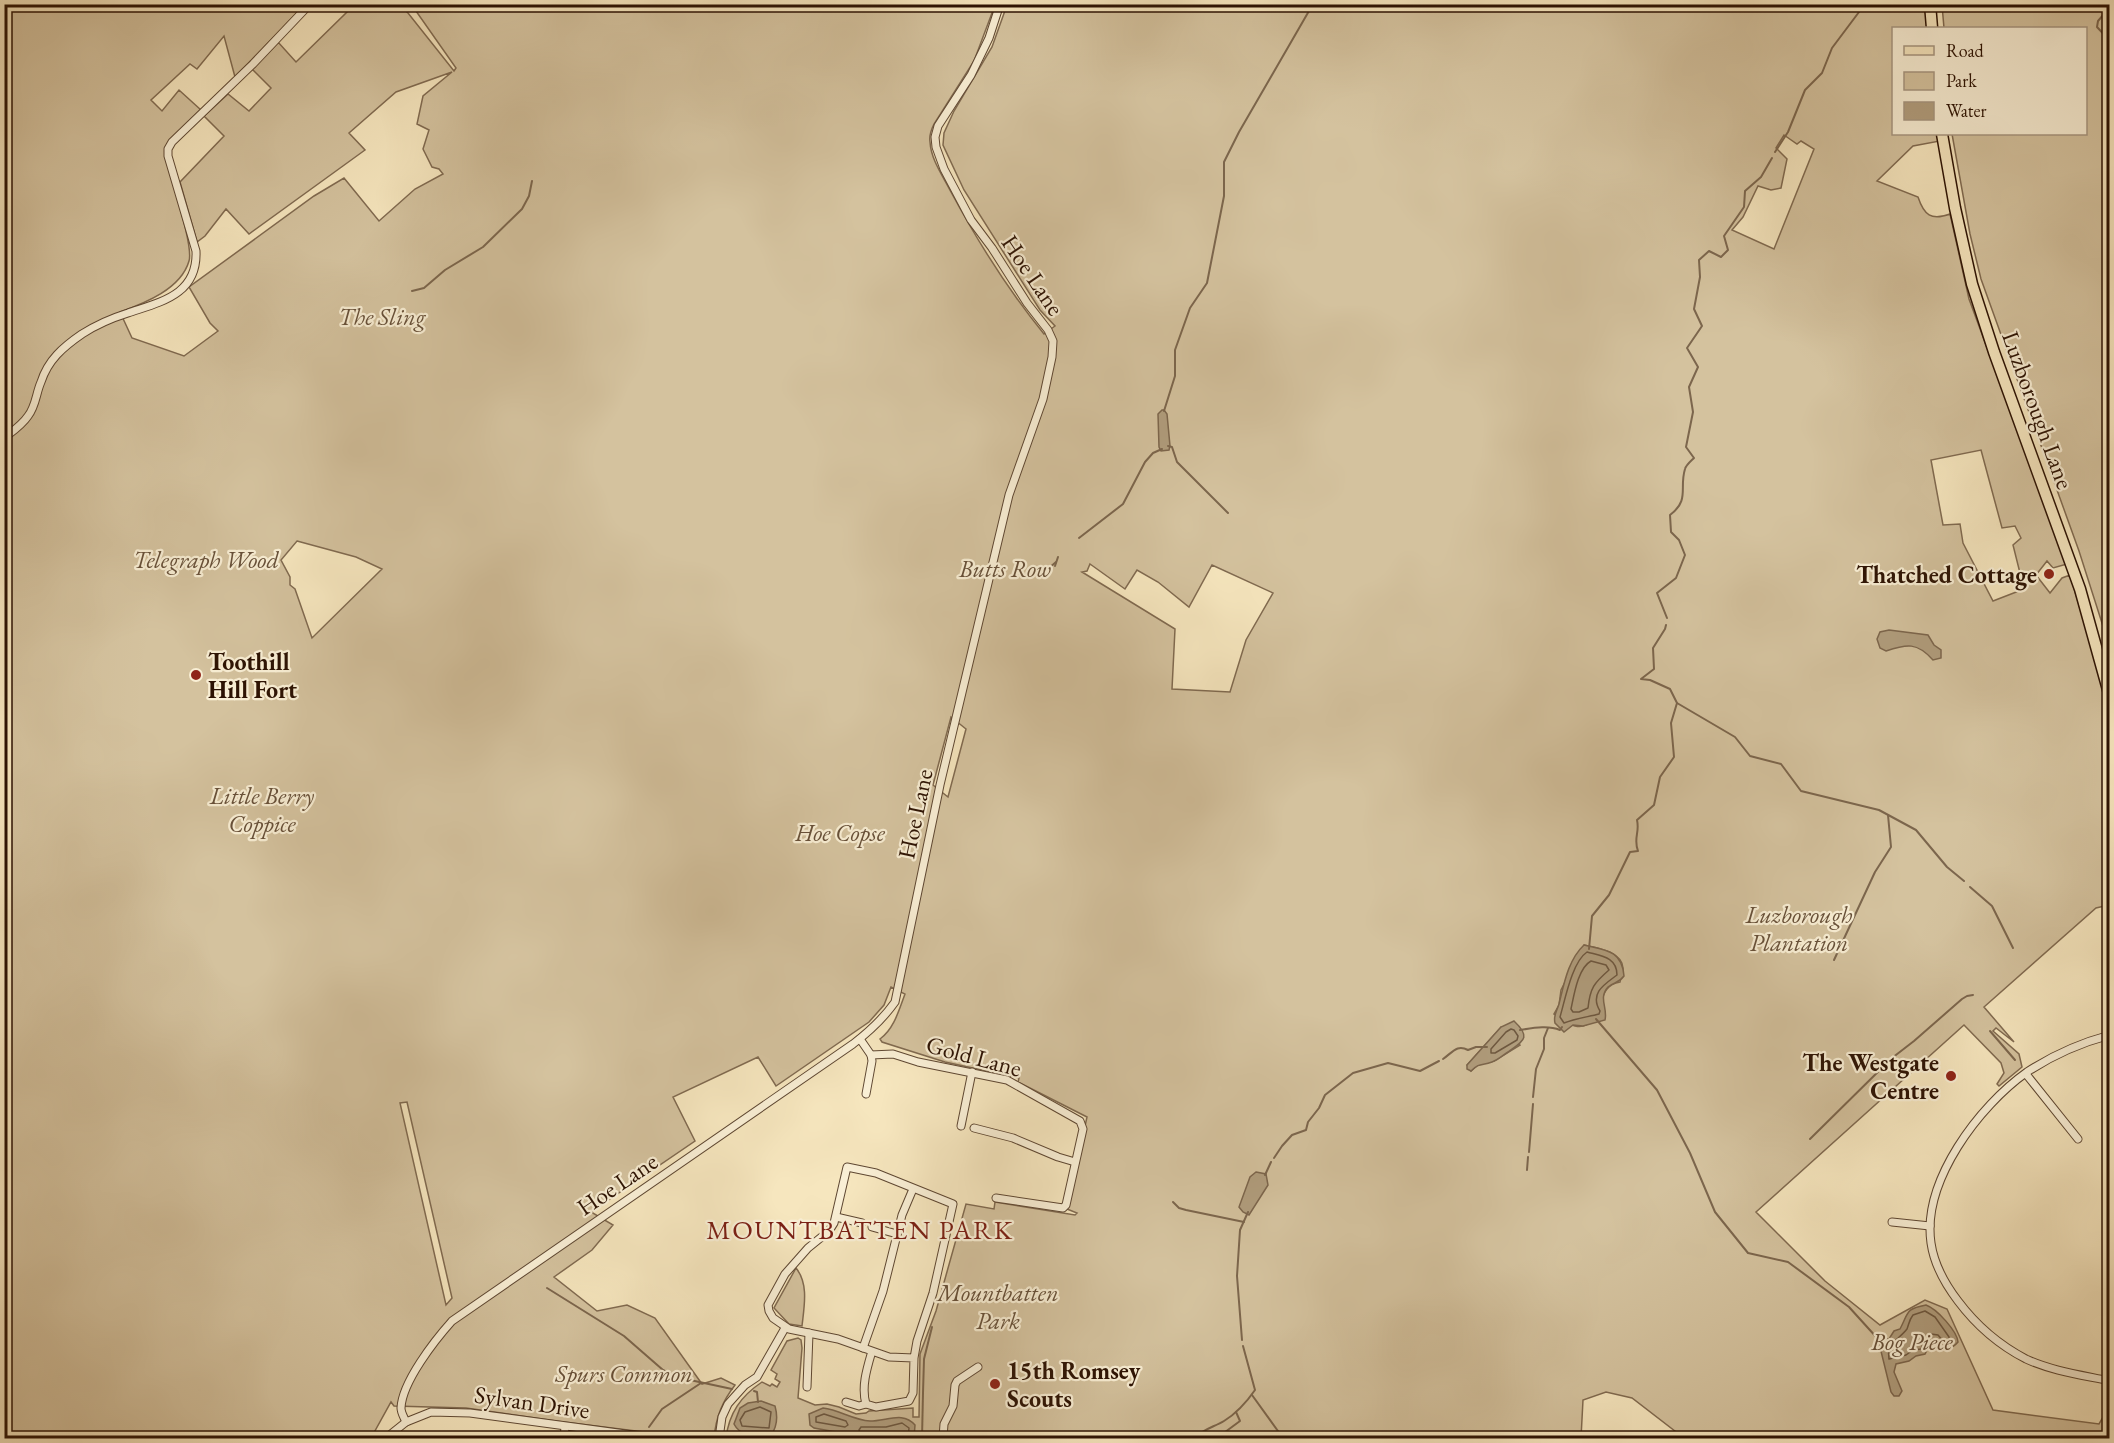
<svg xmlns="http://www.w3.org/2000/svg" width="2114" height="1443" font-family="'EB Garamond',serif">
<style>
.green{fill:#d4c29e;stroke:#806a50;stroke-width:1.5;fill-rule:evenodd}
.water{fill:#b19e7e;stroke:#7c664d;stroke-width:1.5}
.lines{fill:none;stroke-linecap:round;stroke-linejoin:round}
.shore{stroke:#6e5840;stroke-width:1.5}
.stream{stroke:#7c664d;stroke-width:2}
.street-casing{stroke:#5e4732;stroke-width:9}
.primary-casing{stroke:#2c1203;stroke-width:13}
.street{stroke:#f9efd5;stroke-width:7}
.primary{stroke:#f6e6be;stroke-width:10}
.poi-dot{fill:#8f2418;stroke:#f9efd5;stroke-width:2}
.labels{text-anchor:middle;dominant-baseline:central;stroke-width:4.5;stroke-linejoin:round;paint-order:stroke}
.street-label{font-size:24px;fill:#2c1203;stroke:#f9efd5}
.park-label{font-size:24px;font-style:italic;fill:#675039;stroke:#f9efd5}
.poi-label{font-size:24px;font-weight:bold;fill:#2c1203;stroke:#f9efd5;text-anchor:end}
.quarter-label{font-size:27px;letter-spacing:1.5px;fill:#7a1f14;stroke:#f9efd5}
</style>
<rect width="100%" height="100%" fill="#f6e6be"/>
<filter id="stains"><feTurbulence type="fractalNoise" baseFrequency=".00333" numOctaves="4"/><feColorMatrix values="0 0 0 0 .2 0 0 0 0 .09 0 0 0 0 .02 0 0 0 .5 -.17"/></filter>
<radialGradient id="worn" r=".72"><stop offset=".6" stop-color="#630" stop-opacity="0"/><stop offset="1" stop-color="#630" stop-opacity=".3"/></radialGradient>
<!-- green -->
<g class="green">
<path d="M291,4l8,7 -64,66 -11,-41 -27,33 -7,-5 -39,36 11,11 17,-21 22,20 -36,42c4,22 29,93 24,109 -8,28 -44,42 -69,51l12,26 52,18 34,-25 -8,-8 -21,-36 125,-91 30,-18 35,43 36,-32 28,-15 -4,-5 -7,-2 -9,-18 6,-19 -12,-6 6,-28 29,-24 -56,20 -47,41 16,17 -116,84 -23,-25 -21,27 -8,6 -17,-60 44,-46 -20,-20 24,-22 21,17 22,-23 -19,-19 26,-27 18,20 52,-51 -8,-6h59l9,8 46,58 2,-3 -40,-57 -7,-6h586l-21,56 -40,63c-3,6 -5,12 -4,18 1,18 13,34 21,50 27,50 57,98 93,142l11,-8 -15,-16 -76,-120 -21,-45 1,-12 10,-22 38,-64 15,-42h922l-1,23h-34v106h45l1,7 -27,5 -36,35 41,16c6,18 13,24 32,17l19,85 98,265 -14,4 -6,-7 -11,14 14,18 12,-15 8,-3 33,110 7,31 -1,189 -13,3 -112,99 30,35 -18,-14 -3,3 26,23 3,13 -23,19 -2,-2 7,-11 -3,-10 -37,-38 -208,187 69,69 55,44 45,-25 22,9 46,101 106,14 10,-17v31h-425l-52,-40 -26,-6 -23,8 -2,38h-855c3,-25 15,-42 36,-56l8,4 2,-2 5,3 3,-5 -5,-3 2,-5 -6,-4 16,-29 11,-3 3,2 1,8 -4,50 17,7 12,-1 12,3 17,7 10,-1 3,-2 44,-3v9h6l1,-63 16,-43 30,-107 28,5 1,-7 80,13 2,-2 -10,-4 20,-92 -69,-35 1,-4 -74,-16 -63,-20 -2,-3c14,-10 19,-29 25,-45l-14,-7 -7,18 -15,17 -93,64 -18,-29 -85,40 22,44 -104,71 22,13 -21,25 -38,27 43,34 30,-6 28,13 47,66 19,-6 14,7c-13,17 -19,32 -21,53h-22l-136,-17 -90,-13 -72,-2 -3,-4 -20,36h-366v-1433zM1784,135l13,9 4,-3 13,8 -40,100 -42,-19 11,-13 15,-31 13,4 10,-2 6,-29 -11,-11zM1981,450l21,78 13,-2 6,12 -8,7 11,44 -31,12 -30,-58 -3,-19 -17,1 -12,-65zM297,541l59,16 26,12 -70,69 -17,-49 -5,-4v-8l-9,-17zM1090,564l35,25 12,-19 21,12 31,25 23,-42 61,28 -27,47 -16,52 -58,-3 3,-60 -93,-57 5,-1zM951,717l15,12 -18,68 -15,-12zM1584,945c12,3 38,6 39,23 0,4 -2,10 -3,14 -5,1 -10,3 -13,7 -9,11 -10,42 -32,37 -7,-2 -14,-9 -21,-12l5,-9 2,-15zM1501,1027l19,18 -26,16 -15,3 -8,7 -4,-6zM407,1102l45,196 -6,7 -46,-202z"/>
<path d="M1942,5h167v640l-30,-94 -98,-272 -11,-45 -18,-100h134v-106h-142z"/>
<path d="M796,1268c13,16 8,39 6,58l-13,-2 -15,-16z"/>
</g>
<!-- water -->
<g class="water">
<path d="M1162,410h2l3,4 3,32 -1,4 -8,1 -2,-4 -1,-33z"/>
<path d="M1889,630l39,5 6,10 7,5v8l-8,2c-16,-18 -26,-16 -47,-9l-6,-3 -3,-9 3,-7z"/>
<path d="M1584,945c21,5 38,5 40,31 -5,7 -10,6 -16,11 -10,11 0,21 -3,33l-22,6 -10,-1 -9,7 -9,-9c-2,-8 2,-12 4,-19 5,-20 9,-44 25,-59z"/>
<path d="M1514,1021c18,17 9,20 -6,31 -5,3 -10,8 -16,10 -10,4 -12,0 -21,9l-4,-2v-4l34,-38z"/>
<path d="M1256,1172l10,2 2,11 -19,30 -6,-3 -4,-5 11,-30z"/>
<path d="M1926,1305c11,4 31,26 32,37 -9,11 -18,5 -25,-3l-8,15 -9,2 -7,5 -13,3 -2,8 8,19 -3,5h-5l-3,-4 -13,-53 2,-2 9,2 5,-8 6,-2c9,-17 5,-20 26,-24z"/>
<path d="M761,1401l14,5c3,11 2,21 -4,29 -14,0 -30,3 -37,-11l6,-16 8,-5z"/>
<path d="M823,1408c17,2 30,12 47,13 17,0 33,-10 45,4l-1,13h-45l-55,-10 -4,-3 -1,-11z"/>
</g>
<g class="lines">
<!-- shore -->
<g class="shore">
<path d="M1587,952c14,4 30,5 30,23 -12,9 -28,18 -17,36l-1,3c-12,3 -25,5 -35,9l-4,-6c5,-17 12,-55 27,-65z"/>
<path d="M1591,961l15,4 3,5c-15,13 -19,18 -21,38l-9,4h-6l-2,-3c3,-14 7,-41 20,-48z"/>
<path d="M1511,1029l3,1 4,6 -1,4 -22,13h-4v-4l15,-17z"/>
<path d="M1925,1311l10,6 14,20v3l-6,1 -5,-6 -7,-1 -6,5 -4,10 -8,1 -7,5 -17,4 -1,-13c4,-2 16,-13 19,-17 2,-5 2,-9 6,-14z"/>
<path d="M760,1407l11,5 -2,16 -27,-2 -2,-6 5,-8z"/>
<path d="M824,1414l22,7 2,4 -3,2 -29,-5v-5z"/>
<path d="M862,1438l-3,-8 2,-3h25l16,-4 7,5 -1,10"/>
</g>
<!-- stream -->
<g class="stream">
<path d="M2110,7l-12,14 -1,6 13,14"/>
<path d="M1775,152l13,-20 17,-42 17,-17 10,-25 33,-44"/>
<path d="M412,291l12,-3 21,-18 38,-23 39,-38 7,-13 3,-15"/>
<path d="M1164,411l11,-35v-26l15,-42 17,-25 17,-87v-34l15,-30 74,-128"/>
<path d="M1168,446l4,1 5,15 51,51"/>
<path d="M1079,538l44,-34 22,-42 8,-9 9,-4"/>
<path d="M1055,566l3,-9"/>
<path d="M1049,568l7,-6"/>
<path d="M1667,618l-10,-25 19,-15 9,-23 -6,-15 -8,-8 -1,-17c20,-15 9,-27 15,-46 1,-4 6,-8 9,-11l-8,-11 7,-35 -4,-25 9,-20 -11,-19 15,-22 -8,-17 6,-32 -1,-17 10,-9 12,6 7,-7 -4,-14 20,-29 1,-16 16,-14 11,-19"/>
<path d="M1677,703l58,34 15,19 31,8 20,27 78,19 37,20 31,37 17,14"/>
<path d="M1970,887l22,19 21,42"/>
<path d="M1589,949l3,-33 17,-21 21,-43 8,-1c-5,-13 2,-18 -1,-31l17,-15 6,-28 14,-20 -3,-34 6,-20 -7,-14 -20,-9 -9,-1 13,-10 -1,-21 12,-19 1,-4"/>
<path d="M1834,960l41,-88 16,-25 -3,-32"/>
<path d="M1596,1019l61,71 33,63 25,59 33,41 40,9 61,45 29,32"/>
<path d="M1520,1030c13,-2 28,-5 40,0l2,-3"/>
<path d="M1990,1031l25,29"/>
<path d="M1443,1059c10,-7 14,-15 25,-9l8,-3h11"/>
<path d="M1533,1097l3,-28 8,-20v-11l4,-10"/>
<path d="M1810,1139l82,-81 22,-17 48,-42 5,-3 6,-1"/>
<path d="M1529,1152l4,-48"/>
<path d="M1274,1158l8,-12 10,-11 14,-5 2,-8 11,-14 6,-13 28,-22 35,-10 32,8 19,-10"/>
<path d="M1527,1170l1,-13"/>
<path d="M1265,1175l6,-13"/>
<path d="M1173,1202l6,6 7,2 58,12"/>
<path d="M547,1288l77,48 39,34 13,7 56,12"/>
<path d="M1242,1340l-5,-64 3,-46 8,-18"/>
<path d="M754,1391l3,1 1,10"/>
<path d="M923,1393l1,-34 8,-32"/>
<path d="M1252,1395l31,43"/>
<path d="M649,1427l13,-18 39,-26"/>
<path d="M922,1438l1,-45"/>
<path d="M1195,1438c8,-9 19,-11 29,-17 13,-8 22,-18 31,-31l-12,-44"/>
<path d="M1217,1438l23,-17 -4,-9"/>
</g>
<defs>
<g id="street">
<path d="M4,438c9,-7 18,-13 24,-22 8,-10 8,-23 13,-34 7,-22 22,-35 41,-48 14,-9 30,-16 46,-21 32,-11 70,-18 68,-62l-28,-95v-7l4,-7 81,-78 57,-60"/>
<path d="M2110,1035c-30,8 -57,20 -83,37 -48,34 -105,109 -96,171 3,21 14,41 27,58 18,24 41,44 68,58 26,12 56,16 84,22"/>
<path d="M860,1039l11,16 1,6 -6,33"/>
<path d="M871,1055l22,-1 25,8 89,18 73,41 3,8 -17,76 -3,3 -67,-10"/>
<path d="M2026,1074l52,65"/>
<path d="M961,1126l11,-54"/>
<path d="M974,1128l39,10 45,19 17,5"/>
<path d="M836,1217l26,6"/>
<path d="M1892,1222l38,4"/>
<path d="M872,1227l25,7"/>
<path d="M863,1348l20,-57 19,-76 11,-26"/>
<path d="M872,1351c-5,17 -11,36 -6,53l10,3 33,-6 4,-8 1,-35 3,-17 16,-48 20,-89 -77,-31 -29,-6 -13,56 -5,8 -21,17 -23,26 -17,31 1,6 4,7 16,11 49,10 51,18 25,1"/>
<path d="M807,1387l2,-54"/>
<path d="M846,1402l13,4 7,-2"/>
<path d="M406,1422c-2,-5 -5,-9 -5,-14 1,-26 34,-68 51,-87l401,-277c17,-13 30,-25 42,-42l45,-217 69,-290 34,-96 9,-42 1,-16 -5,-11 -21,-27 -35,-55 -21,-28 -27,-51 -8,-22 -1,-10 3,-11 33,-51 18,-37 11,-34"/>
<path d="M386,1438l20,-16 25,-10 39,1 185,25"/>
<path d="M564,1438l1,-11"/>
<path d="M719,1438l3,-21 6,-13 17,-19 12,-8 28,-49"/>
<path d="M943,1438l1,-14 9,-18 2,-21 2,-4 21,-14"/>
</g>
<g id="primary">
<path d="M1930,4l2,24"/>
<path d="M1942,134l13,74 17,76 22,68 86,237 30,108"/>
</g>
</defs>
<!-- street casing -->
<use href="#street" class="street-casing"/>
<!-- primary casing -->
<use href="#primary" class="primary-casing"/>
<!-- street -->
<use href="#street" class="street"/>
<!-- primary -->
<use href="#primary" class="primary"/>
</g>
<!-- markers -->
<g class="poi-dot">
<circle cx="2049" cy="574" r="6"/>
<circle cx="196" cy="675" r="6"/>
<circle cx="1951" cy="1076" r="6"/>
<circle cx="995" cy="1384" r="6"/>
</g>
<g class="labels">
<!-- street labels -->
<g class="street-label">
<text transform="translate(1033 275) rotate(56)">Hoe Lane</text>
<text transform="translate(2038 410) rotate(70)">Luzborough Lane</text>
<text transform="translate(915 814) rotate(-78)">Hoe Lane</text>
<text transform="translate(974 1056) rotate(15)">Gold Lane</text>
<text transform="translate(617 1184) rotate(-34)">Hoe Lane</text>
<text transform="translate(532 1402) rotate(8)">Sylvan Drive</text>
</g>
<!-- park labels -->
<g class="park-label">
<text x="382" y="316">The Sling</text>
<text x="206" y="559">Telegraph Wood</text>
<text x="1005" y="568">Butts Row</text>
<text x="262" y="795">Little Berry<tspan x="262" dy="28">Coppice</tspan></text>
<text x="840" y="832">Hoe Copse</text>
<text x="1799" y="914">Luzborough<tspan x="1799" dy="28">Plantation</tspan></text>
<text x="998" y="1292">Mountbatten<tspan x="998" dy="28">Park</tspan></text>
<text x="1912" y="1341">Bog Piece</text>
<text x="624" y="1373">Spurs Common</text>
</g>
<!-- poi labels -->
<g class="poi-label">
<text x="2037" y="574">Thatched Cottage</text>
<text x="208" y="661" text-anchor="start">Toothill<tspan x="208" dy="28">Hill Fort</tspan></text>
<text x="1939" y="1062">The Westgate<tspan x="1939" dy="28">Centre</tspan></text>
<text x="1007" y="1370" text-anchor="start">15th Romsey<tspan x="1007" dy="28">Scouts</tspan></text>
</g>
<!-- quarter labels -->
<g class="quarter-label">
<text x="860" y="1229">MOUNTBATTEN PARK</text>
</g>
</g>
<!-- margin -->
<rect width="2114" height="1443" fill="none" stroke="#f6e6be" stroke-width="24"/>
<rect x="6" y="6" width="2102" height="1431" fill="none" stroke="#2c1203" stroke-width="3"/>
<rect x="12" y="12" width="2090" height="1419" fill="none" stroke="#2c1203" stroke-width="1.5"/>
<!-- legend -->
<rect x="1892" y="27" width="195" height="108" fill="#f9efd5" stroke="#a79781" stroke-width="1.5"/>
<rect x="1904" y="46" width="30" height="9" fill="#f6e6be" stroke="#a79781" stroke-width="1.5"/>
<text x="1946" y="57" font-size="18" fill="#2c1203">Road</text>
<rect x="1904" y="72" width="30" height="18" fill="#d4c29e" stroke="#a79781" stroke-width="1.5"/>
<text x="1946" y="87" font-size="18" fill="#2c1203">Park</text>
<rect x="1904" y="102" width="30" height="18" fill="#b19e7e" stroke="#a79781" stroke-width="1.5"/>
<text x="1946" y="117" font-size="18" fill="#2c1203">Water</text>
<rect width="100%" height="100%" filter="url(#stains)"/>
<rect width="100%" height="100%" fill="url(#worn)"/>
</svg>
